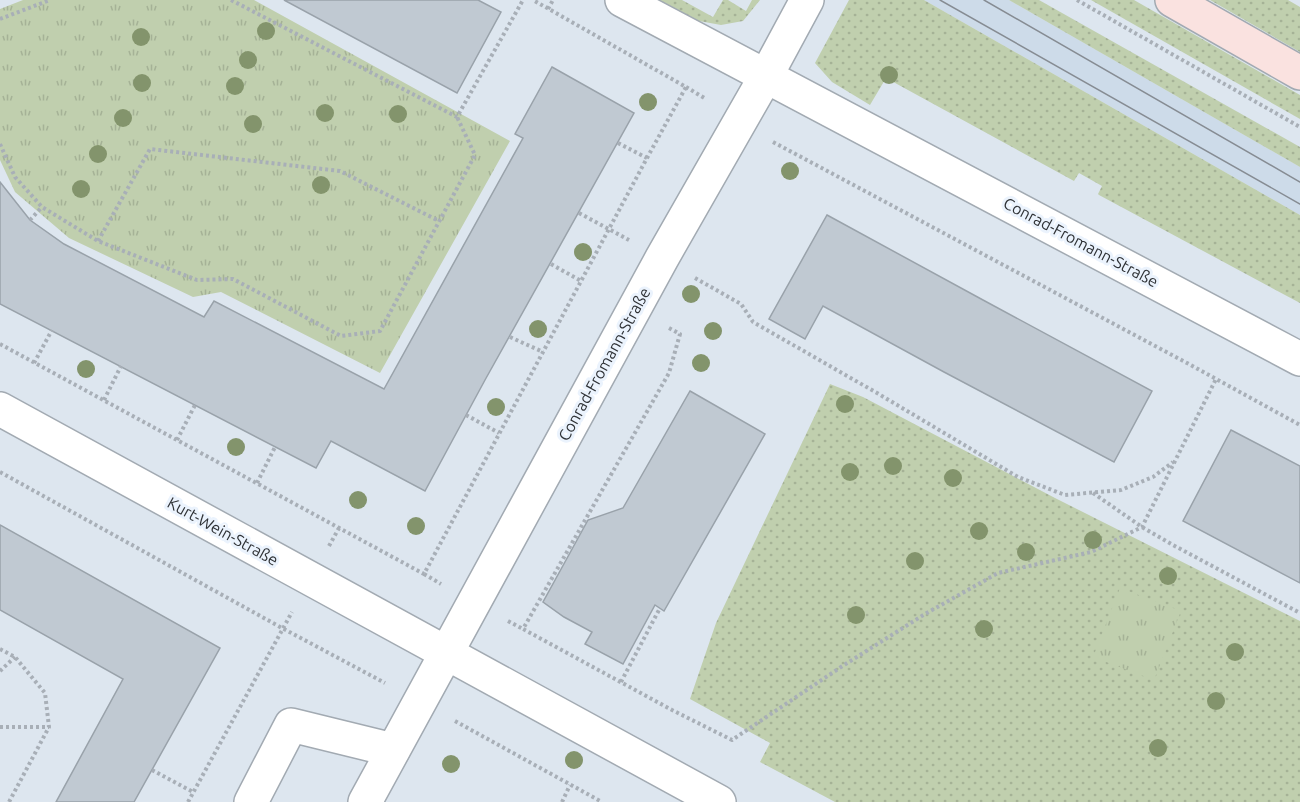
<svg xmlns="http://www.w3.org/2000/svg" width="1300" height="802" font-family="Ubuntu,sans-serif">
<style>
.built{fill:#cddbe9}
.grass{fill:url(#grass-dots)}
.park{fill:url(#park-tufts)}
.building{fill:#c0c9d2;stroke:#99a2aa;stroke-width:1.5}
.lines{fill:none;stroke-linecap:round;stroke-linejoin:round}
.street-casing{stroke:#a2aab2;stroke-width:36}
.secondary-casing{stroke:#a2aab2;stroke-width:36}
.path{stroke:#a8afb7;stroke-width:4;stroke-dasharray:3 3;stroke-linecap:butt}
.street{stroke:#fff;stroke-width:33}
.secondary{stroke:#fae2e0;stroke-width:33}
.tram{stroke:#868c93;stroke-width:1.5}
.tree{fill:#83946c}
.labels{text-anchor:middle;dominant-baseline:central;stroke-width:6;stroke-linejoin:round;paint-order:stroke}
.street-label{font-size:16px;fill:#2f3236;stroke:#ebf3fd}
</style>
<defs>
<pattern id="grass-dots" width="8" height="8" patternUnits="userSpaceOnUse" patternTransform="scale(1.5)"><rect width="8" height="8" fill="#c0cfae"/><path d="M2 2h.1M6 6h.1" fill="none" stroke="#a5b296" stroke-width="1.8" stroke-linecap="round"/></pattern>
<pattern id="park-tufts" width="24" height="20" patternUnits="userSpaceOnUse" patternTransform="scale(1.5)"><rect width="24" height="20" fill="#c0cfae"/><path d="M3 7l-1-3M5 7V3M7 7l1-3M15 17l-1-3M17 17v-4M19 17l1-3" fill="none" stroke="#a5b296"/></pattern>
</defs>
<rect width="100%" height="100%" fill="#dde6ef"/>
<!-- built -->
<path class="built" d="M924,0h85l291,167v48z"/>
<!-- grass -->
<g class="grass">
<path d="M659,0h23l31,17 10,-17h5l18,11 6,-11h8l-17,21 -22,4 -22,-4z"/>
<path d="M849,0h75l376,215v88l-201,-108 -1,-1 4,-8 -23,-13 -5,8 -188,-103 -16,27 -38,-23 -17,-19z"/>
<path d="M1009,0h30l261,147v20z"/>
<path d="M1091,0h43l166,95v24z"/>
<path d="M1210,0h78l12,7v45z"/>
<path d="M830,384l33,13 192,101 245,123v181h-465l-75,-40 10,-19 -80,-44 26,-76z"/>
</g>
<!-- park -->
<g class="park">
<path d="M23,0h231l256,141 -130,232 -159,-81 -28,5 -124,-59 -54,-46 -15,-32v-151z"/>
<path d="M1120,588l61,23 -27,69 -61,-23z"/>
</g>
<!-- building -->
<g class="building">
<path d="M284,0h194l23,12 -44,81z"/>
<path d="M552,67l82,46 -149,267 -60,111 -94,-50 -15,27 -316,-164v-122l30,38 34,24 140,73 10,-16 170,88 139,-251 -8,-4z"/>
<path d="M827,215l156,85 169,91 -38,71 -170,-90 -121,-66 -18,33 -36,-20z"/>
<path d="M690,391l75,43 -101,177 -9,-6 -32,59 -38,-20 7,-12 -28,-15 -21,-15 45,-82 35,-12z"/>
<path d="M1231,430l69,36v117l-117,-62z"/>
<path d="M0,525l220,123 -86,154h-78l67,-123 -123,-69z"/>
</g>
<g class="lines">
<defs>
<g id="street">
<path d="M622,0l678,359"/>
<path d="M0,409l719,393"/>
<path d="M251,802l40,-77 102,25"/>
<path d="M365,802l297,-544 104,-182 41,-76"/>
</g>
<path id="secondary" d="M1172,0l128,73"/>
</defs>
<!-- street casing -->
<use href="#street" class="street-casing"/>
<!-- secondary casing -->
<use href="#secondary" class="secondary-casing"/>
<!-- path -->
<g class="path">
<path d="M231,0l226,117 66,-117"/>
<path d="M1077,0l223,127"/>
<path d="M548,9l5,-9"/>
<path d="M0,19l50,-19"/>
<path d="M686,87l20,12"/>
<path d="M773,142l414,221 113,62"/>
<path d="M618,143l29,15"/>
<path d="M0,144l15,33 27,30 56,34 99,39 36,-1 108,57 39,-5 95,-176 -18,-38"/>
<path d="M579,213l50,27"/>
<path d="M30,220l12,-13"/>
<path d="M98,241l52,-92 190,22 99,50"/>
<path d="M551,264l30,17"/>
<path d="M695,278l46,26 12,18 124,71 141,84 47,18 56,-5 32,-13 20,-15"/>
<path d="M669,328l11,6 -11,39 -146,256 149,81 60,30 109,-73 84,-53 73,-41 93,-21 51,-25 74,-148"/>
<path d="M510,337l33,15"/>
<path d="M0,344l424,230 223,-416 39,-71 -153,-87"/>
<path d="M34,363l18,-33"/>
<path d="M104,400l17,-34"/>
<path d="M466,415l33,18"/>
<path d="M177,440l18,-35"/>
<path d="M0,472l282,156 103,55"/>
<path d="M257,483l18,-36"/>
<path d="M1093,493l49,34 31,18 127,68"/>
<path d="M329,546l10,-18"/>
<path d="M424,574l17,10"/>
<path d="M508,621l15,8"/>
<path d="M0,649l15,8 30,36 4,34 -40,75"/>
<path d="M0,671l15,-14"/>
<path d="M621,682l39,-74"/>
<path d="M455,721l147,81"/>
<path d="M0,727h49"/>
<path d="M152,770l41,22"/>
<path d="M188,802l104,-190"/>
<path d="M562,802l8,-17"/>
</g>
<!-- street -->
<use href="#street" class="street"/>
<!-- secondary -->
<use href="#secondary" class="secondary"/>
<!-- tram -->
<g class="tram">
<path d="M940,0l360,204"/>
<path d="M984,0l316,182"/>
</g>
</g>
<!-- trees -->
<g class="tree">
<circle cx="266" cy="31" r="9"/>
<circle cx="141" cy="37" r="9"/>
<circle cx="248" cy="60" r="9"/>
<circle cx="889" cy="75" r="9"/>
<circle cx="142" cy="83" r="9"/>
<circle cx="235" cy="86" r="9"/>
<circle cx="648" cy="102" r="9"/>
<circle cx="325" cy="113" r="9"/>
<circle cx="398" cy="114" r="9"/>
<circle cx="123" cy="118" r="9"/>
<circle cx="253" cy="124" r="9"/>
<circle cx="98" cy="154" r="9"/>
<circle cx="790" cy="171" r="9"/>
<circle cx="321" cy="185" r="9"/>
<circle cx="81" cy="189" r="9"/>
<circle cx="583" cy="252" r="9"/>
<circle cx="691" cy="294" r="9"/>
<circle cx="538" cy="329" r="9"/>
<circle cx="713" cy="331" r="9"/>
<circle cx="701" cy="363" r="9"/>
<circle cx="86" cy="369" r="9"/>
<circle cx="845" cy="404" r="9"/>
<circle cx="496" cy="407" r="9"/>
<circle cx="236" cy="447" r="9"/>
<circle cx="893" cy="466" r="9"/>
<circle cx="850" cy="472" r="9"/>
<circle cx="953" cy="478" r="9"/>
<circle cx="358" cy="500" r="9"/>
<circle cx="416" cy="526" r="9"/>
<circle cx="979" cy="531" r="9"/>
<circle cx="1093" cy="540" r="9"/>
<circle cx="1026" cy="552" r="9"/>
<circle cx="915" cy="561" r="9"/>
<circle cx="1168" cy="576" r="9"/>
<circle cx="856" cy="615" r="9"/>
<circle cx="984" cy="629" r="9"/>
<circle cx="1235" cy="652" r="9"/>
<circle cx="1216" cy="701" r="9"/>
<circle cx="1158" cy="748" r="9"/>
<circle cx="574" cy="760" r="9"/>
<circle cx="451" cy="764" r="9"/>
</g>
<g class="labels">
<!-- street labels -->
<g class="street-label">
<text transform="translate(1081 242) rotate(28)">Conrad-Fromann-Straße</text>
<text transform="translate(604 364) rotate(-61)">Conrad-Fromann-Straße</text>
<text transform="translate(223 531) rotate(29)">Kurt-Wein-Straße</text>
</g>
</g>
</svg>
